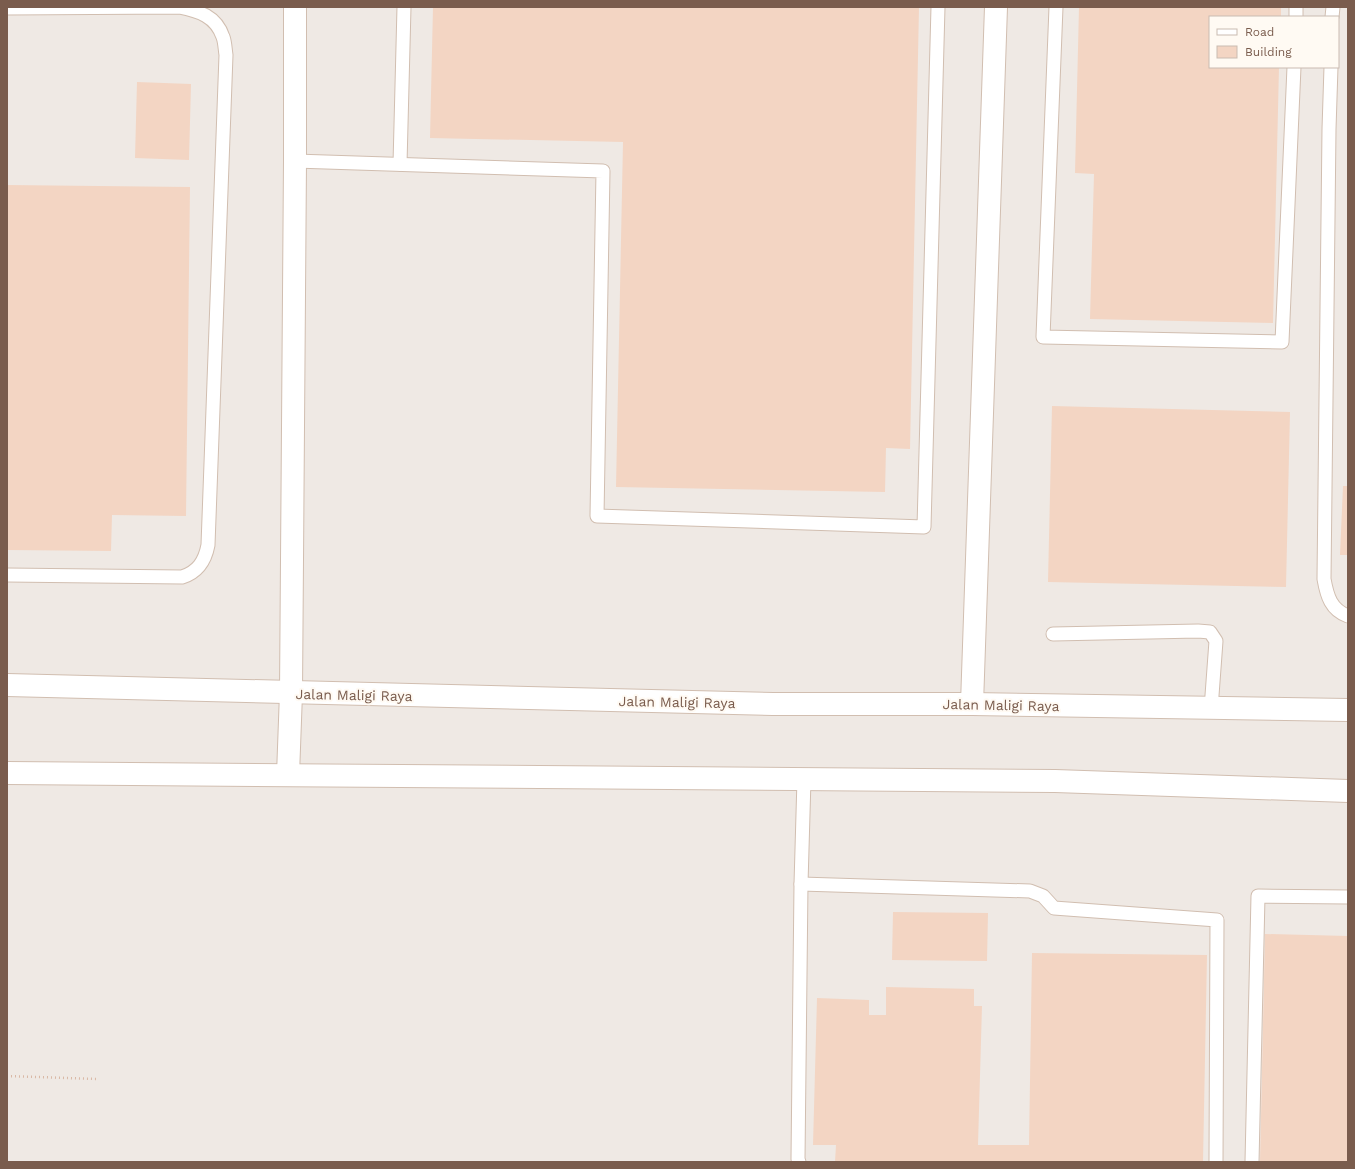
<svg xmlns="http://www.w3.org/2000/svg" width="1355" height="1169" font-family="'Work Sans',sans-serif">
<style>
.industrial{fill:#efe9e4;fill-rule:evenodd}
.building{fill:#f3d5c3}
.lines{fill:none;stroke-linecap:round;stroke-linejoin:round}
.service-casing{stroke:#d1beb0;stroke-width:15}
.minor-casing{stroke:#d1beb0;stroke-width:24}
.path{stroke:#d9b8a5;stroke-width:2.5;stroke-dasharray:1 3;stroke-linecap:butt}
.service{stroke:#fff;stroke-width:13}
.minor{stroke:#fff;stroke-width:22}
.labels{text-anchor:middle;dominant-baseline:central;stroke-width:4;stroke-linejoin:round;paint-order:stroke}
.street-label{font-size:14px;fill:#7a5c4d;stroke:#fffaf3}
</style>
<rect width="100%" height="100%" fill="#fdf6ec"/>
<!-- industrial -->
<path class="industrial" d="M7,7h1341v1155h-1341zM1210,17h128v50h-128z"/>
<!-- building -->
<g class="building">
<path d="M433,7h486l-9,442 -24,-1 -1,44 -269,-5 7,-345 -193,-4z"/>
<path d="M1079,7h202v10h-71v50h69l-6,256 -183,-4 4,-145 -19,-1z"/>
<path d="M137,82l54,2 -2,76 -54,-2z"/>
<path d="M7,185l183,2 -4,329 -74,-1 -1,36 -104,-1z"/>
<path d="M1052,406l238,6 -4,175 -238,-5z"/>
<path d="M1343,486h5v69h-8z"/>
<path d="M893,912l95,1 -1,48 -95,-1z"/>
<path d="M1265,934l83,2v226h-88z"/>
<path d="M1032,953l175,2 -4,207h-368l1,-17h-23l4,-147 52,2v15h17v-28l88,2v17h8l-4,139h51z"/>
</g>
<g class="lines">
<defs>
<g id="service">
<path d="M1056,7l-13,330 239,5 12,-275"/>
<path d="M7,8l172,-1c20,4 37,9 44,30 2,5 2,12 3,18l-18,490c-3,16 -10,27 -26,32l-175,-2"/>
<path d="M1296,17v-10"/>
<path d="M1332,17l1,-10"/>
<path d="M1331,67l-2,62 -5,450c3,17 7,31 24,37"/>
<path d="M295,161l308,10 -6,345 327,11 14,-520"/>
<path d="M400,164l4,-157"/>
<path d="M1053,634l145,-3 12,1 6,9 -5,68"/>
<path d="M801,884l229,7 13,5 11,12 163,12 -1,242"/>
<path d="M799,1162l-1,-3 3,-275 3,-105"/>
<path d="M1252,1162l6,-266 90,1"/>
</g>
<g id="minor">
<path d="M7,685l766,19h199l376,6"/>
<path d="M972,704l24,-697"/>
<path d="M7,773l1048,8 293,10"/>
<path d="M288,775l3,-82 4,-532v-154"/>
</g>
</defs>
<!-- service casing -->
<use href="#service" class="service-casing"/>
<!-- minor casing -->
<use href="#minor" class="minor-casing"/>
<!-- path -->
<path class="path" d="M7,1076l90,3"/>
<!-- service -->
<use href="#service" class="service"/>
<!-- minor -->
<use href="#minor" class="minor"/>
</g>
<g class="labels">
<!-- street labels -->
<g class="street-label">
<text transform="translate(354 695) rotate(1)">Jalan Maligi Raya</text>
<text transform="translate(677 702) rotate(1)">Jalan Maligi Raya</text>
<text transform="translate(1001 705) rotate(1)">Jalan Maligi Raya</text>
</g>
</g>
<!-- border -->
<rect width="1355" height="1169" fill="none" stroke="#7a5c4d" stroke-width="16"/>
<!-- legend -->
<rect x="1209" y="16" width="130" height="52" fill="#fffaf3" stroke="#cabbb1"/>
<rect x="1217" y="29" width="20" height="6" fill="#ffffff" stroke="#cabbb1"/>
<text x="1245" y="36" font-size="12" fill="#7a5c4d">Road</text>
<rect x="1217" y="46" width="20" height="12" fill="#f3d5c3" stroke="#cabbb1"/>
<text x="1245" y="56" font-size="12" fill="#7a5c4d">Building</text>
</svg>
